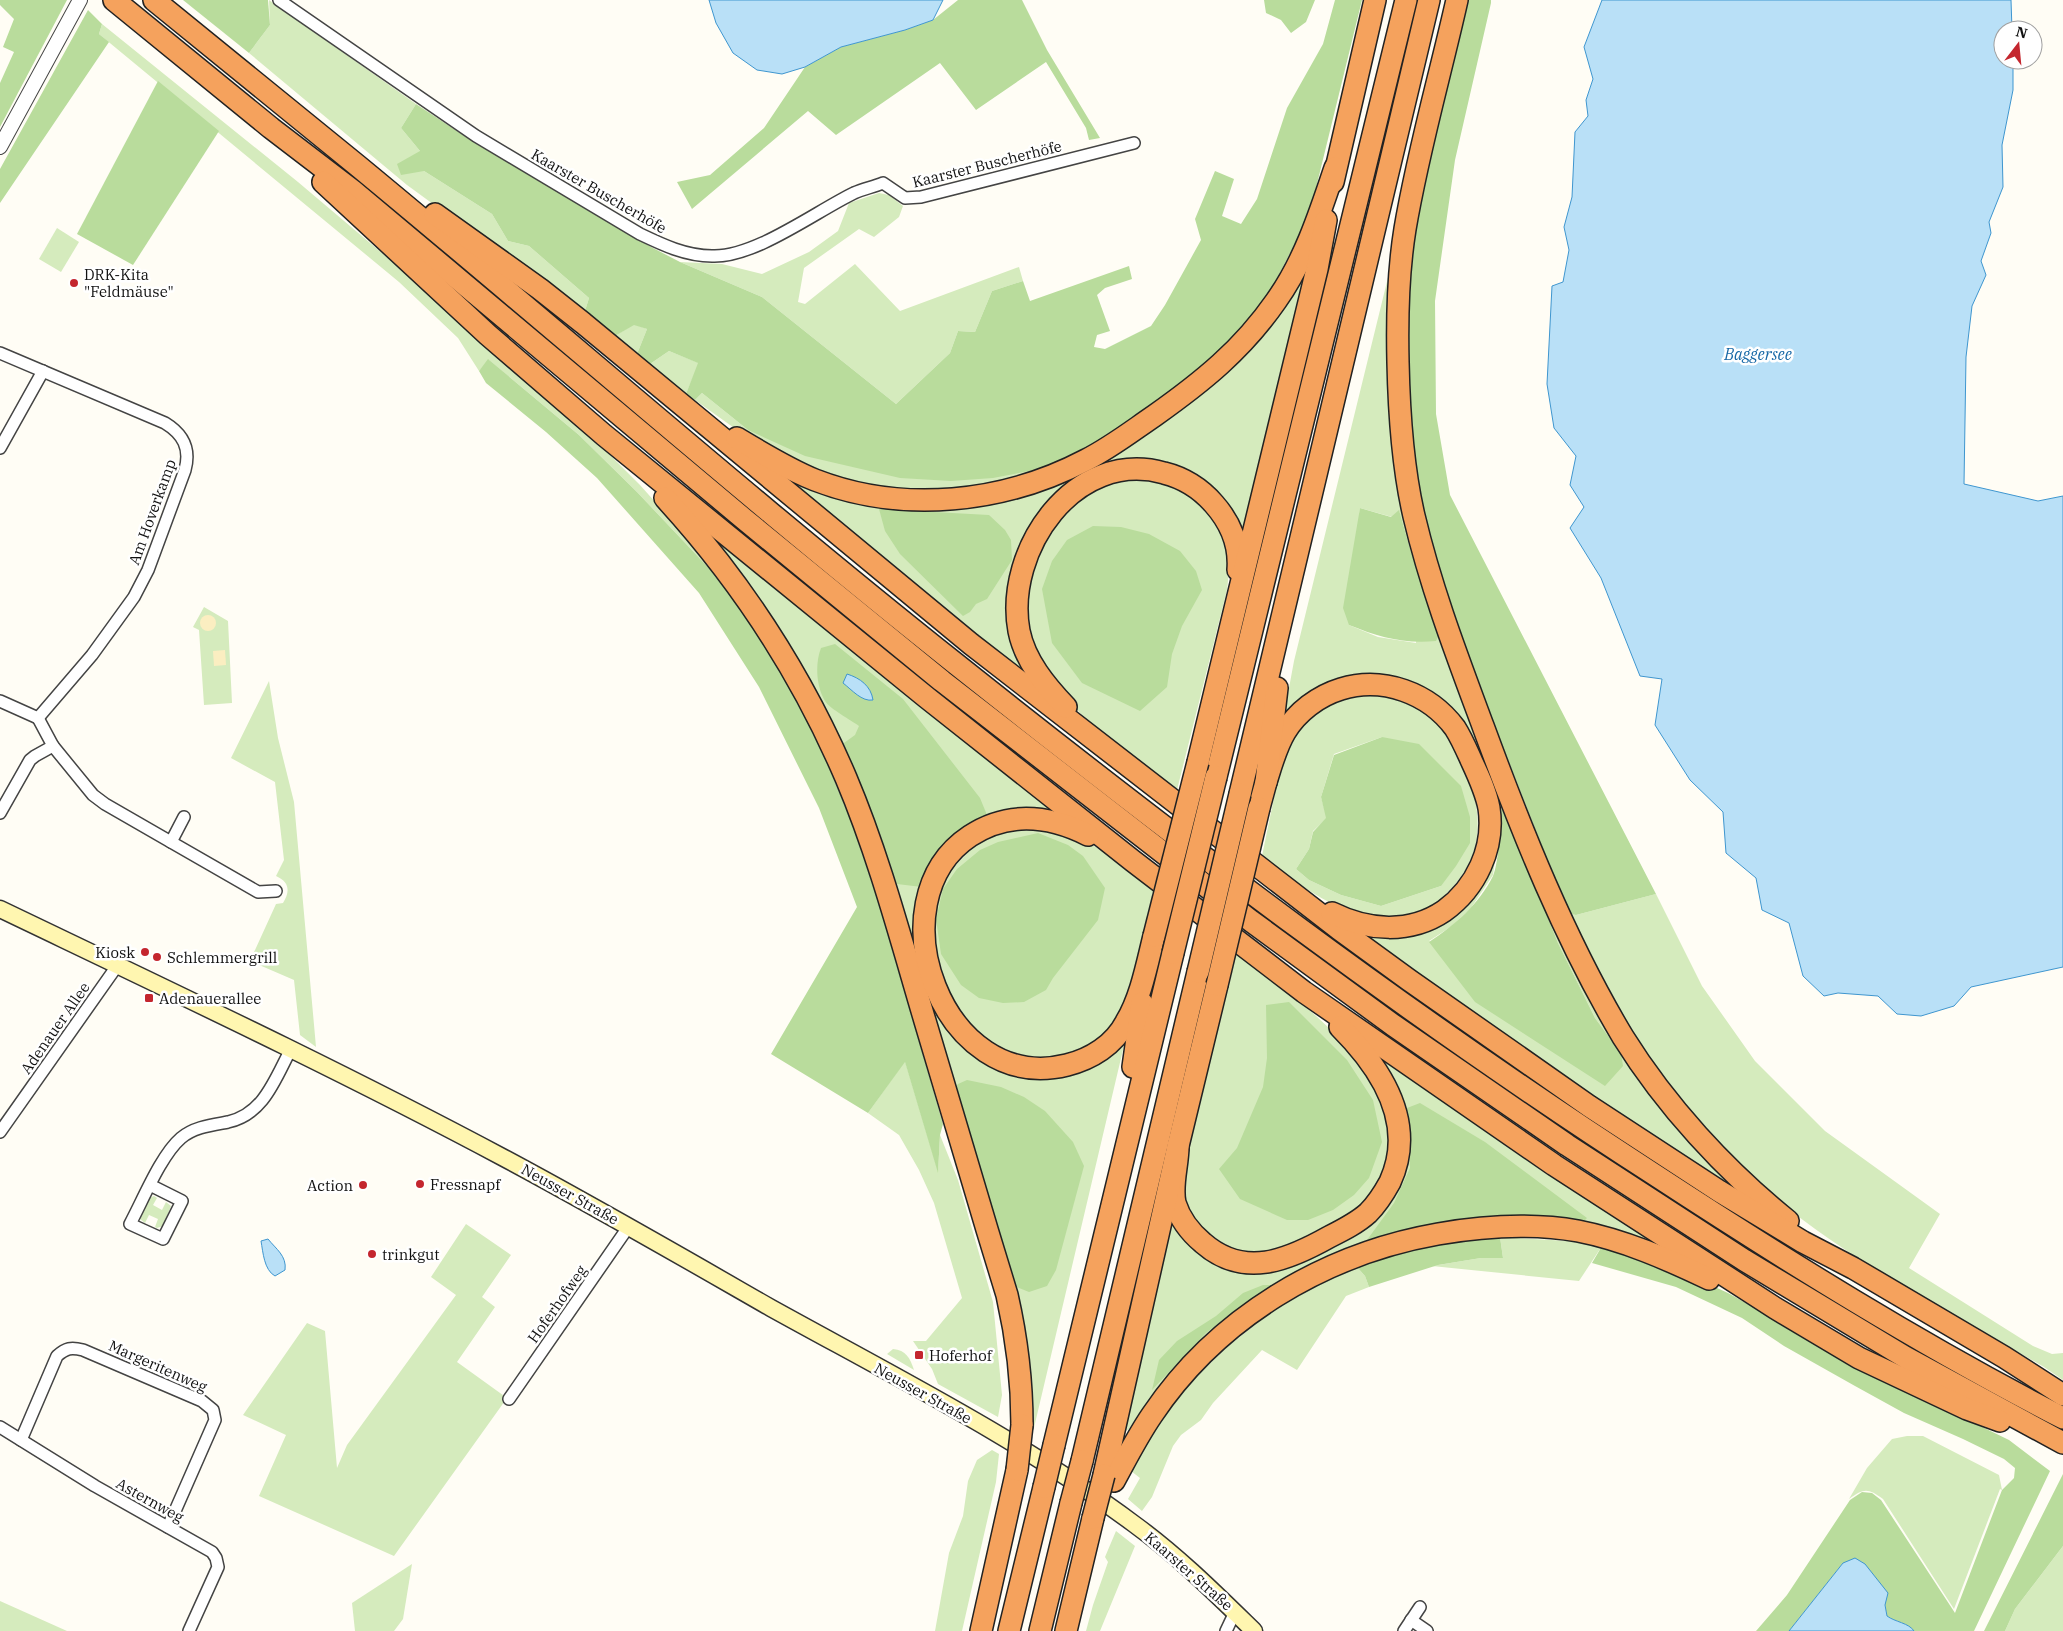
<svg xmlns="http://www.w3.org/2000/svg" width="2063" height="1631" font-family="'IBM Plex Serif',serif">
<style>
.green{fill:#d5ebbd;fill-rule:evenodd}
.forest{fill:#b9dc9c}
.sand{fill:#fbeec1}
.water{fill:#b9e0f7;stroke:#3f96cf}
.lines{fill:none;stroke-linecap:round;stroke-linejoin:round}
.minor-casing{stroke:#444;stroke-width:14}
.tertiary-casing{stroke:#444;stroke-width:16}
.secondary-casing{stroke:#333;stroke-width:19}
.motorway-casing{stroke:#222;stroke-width:24}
.minor{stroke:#fff;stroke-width:11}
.tertiary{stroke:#fff;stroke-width:14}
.secondary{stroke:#fff6b0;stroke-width:16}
.motorway{stroke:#f5a25d;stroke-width:21}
.motorway-bridge-casing{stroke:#222;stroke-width:24;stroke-linecap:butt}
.motorway-bridge{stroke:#f5a25d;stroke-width:21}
.poi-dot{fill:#c4262e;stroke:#fff;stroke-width:2}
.labels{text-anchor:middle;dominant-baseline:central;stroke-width:5;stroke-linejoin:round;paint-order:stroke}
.street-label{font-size:15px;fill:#111;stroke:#fff}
.poi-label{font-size:15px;fill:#111;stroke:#fff;text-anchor:start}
.water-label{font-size:16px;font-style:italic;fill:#1768a6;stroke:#fff}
</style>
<rect width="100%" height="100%" fill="#fffdf5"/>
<!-- green -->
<g class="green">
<path d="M269,0l147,104 -15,24 19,23 4,20 68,43 16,27 21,5 60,52 -4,13 -115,-80 -63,-46 -158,-132 21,-28z"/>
<path d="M102,24l196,158 104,88 91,84 95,79 52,52 41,46 42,52 -86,-91 -58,-57 -90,-75 -10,11 -21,-33 -59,-56 -300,-248z"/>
<path d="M879,193l10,2 14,11 -4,11 -25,20 -15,-8 -55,39 -6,34 7,2 50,-40 45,47 119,-44 4,14 -31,10 -17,41 -17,-1 -8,22 -54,51 -134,-107 -82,-35 42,2 40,10 47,-22 29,-21 11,-28z"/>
<path d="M57,228l22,14 -18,30 -22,-13z"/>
<path d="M1394,253l2,196 184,522 169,225c-129,-81 -255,-166 -379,-255l1,-6 41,-2 80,-76 -26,-121 -65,-54 -117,33 10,-54zM1360,508l32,9 7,-6 12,41 5,91 -38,-6 -29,-12zM1503,804l55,139 37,75 26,35 -192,-112 23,-15 19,-18 22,-33z"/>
<path d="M1306,265l-63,275 -25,-43 -101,-34 -96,88 7,121 -5,3 -244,-201 63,21 183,-4z"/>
<path d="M634,324l13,5 -10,25 -22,-18z"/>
<path d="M669,351l30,12 -13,31 -36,-30z"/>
<path d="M702,393l46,37 302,37 -26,10 -66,13 -35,1 -48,-4 -56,-16 -82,-41 -42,-30z"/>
<path d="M1151,478c11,4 26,7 36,13 4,3 8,8 11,11 27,26 34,52 29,88l-51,204 -89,-73 -22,-25 -31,-48 -8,-27 -2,-25 16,-48 29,-41 45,-28z"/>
<path d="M699,525l349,283 -2,5 -105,42 -15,126 89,90 111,-34 -93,395h-5l-1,-61 -157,-544z"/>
<path d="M204,607l24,14 4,82 -28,2 -5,-75 -6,-3z"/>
<path d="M269,681l9,57 16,64 22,245 -16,-12 -6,-55 -44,-19 26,-57 7,-1c7,-11 7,-21 -7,-27l8,-16 -9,-78 -44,-24z"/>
<path d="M1362,693c8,0 16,0 23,1 8,1 36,12 42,17 8,8 24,26 29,35 5,8 7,17 10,25 19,47 17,89 -22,125 -15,14 -38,23 -58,23 -6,0 -13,-3 -19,-4 -41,-8 -73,-34 -105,-59l20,-97 19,-35 26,-20zM1382,737l59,149 -60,20 -40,-11 -32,-15 -13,-11 13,-20 4,-18 14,-13 -6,-21 13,-43z"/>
<path d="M1026,826l60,15 24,15 44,32 -26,110 -11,22 -20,20 -26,13 -24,6 -27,-2 -20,-7 -33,-27 -21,-33 -11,-43 -1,-29 5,-24 8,-20 31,-32 21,-10z"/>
<path d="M1656,894l46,92 53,75 70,70 115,83 -31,54 124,78 19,8 11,-1v27l-19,-13c-98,-57 -207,-112 -291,-188 -82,-74 -137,-167 -183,-265l6,1z"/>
<path d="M1235,951c47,36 126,93 147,149 10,27 9,60 -5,85 -9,17 -28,29 -44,39 -38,23 -89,48 -127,9 -9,-9 -18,-20 -21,-33 -7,-26 9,-78 16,-105 11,-48 23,-96 34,-144z"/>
<path d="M1375,1054l156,108 121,79 -1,4 -66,-17 -218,18 -200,132 -17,20 -21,31 -6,4 14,-52 33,-168 37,45 114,-6 80,-84z"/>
<path d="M905,1061l33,110 2,-36 18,45 35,122 9,93 -4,22 -60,-33 -6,-15 -19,-28h13l36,-43 -28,-95 -15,-33 -20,-35 -31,-22z"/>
<path d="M154,1196l3,2 -4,7 9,5 4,-8 5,4 -8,20 -6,2 -2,-1 3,-8 -9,-4 -4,8 -5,-4 9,-21z"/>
<path d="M466,1224l45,31 -29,42 13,10 -38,55 50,36 -113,158 -135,-60 27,-61 -43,-20 64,-92 18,8 12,137 10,-23 109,-150 -25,-18z"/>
<path d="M1500,1237l69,4 33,5 -23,35 -147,-15 49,-8h22z"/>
<path d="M1357,1267l8,9 4,11 -23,9 -49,74 -35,-20 -49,53 -12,17 -20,15 -8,11 -21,51 -10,14 -14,-12 12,-21 -9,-7 29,-53 29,-34 38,-37 43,-34 44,-26z"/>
<path d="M893,1349c13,1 17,9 21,21l-27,-16z"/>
<path d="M1907,1436h16l76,39 3,15 -2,-1 -46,120 -71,-110c-15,-11 -19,-11 -34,0l18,-31 25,-29z"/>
<path d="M992,1450l7,4 -3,28 -34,149h-27l14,-78 14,-37 5,-35 9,-21z"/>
<path d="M1116,1531l19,15 -35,85h-14l7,-26 15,-43 -3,-5z"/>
<path d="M2063,1546v85h-58l10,-22z"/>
<path d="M412,1564l-9,55 -9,12h-39l-3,-28z"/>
<path d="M0,1601l67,30h-67z"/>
</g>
<!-- forest -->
<g class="forest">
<path d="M0,0h67l-67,127v-44l14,-31 -11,-5 11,-28 -14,-14z"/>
<path d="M183,0h85l2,25 -21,28z"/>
<path d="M958,0h64l25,50 53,88 -11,2 -3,-12 -40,-66 -70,48 -36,-47 -104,72 -28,-24 -116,98 -15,-27 33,-7 54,-47 41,-61 36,-20 64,-17 28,-10z"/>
<path d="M1264,0h51l-9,22 -15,11 -10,-13 -15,-7z"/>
<path d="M1335,0h27l-47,192 -12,36 -34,66 -23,31 -59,56 -72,51 -35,21 -30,14 -57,11 -42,3 -51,-3 -95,-22 -57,-26 -46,-37 -7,7 -9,-6 12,-31 -29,-12 -19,13 -13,-10 10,-25 -13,-4 -19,11 -30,-25 4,-13 -60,-52 -21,-5 -16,-27 -68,-43 -23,4 -4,-11 23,-13 -19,-23 15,-24 56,37 181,107 27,14 82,35 134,107 54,-51 8,-22 17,1 17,-41 31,-10 7,20 99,-35 3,13 -27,9 -8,7 13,36 -13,4 -3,12 11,2 46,-23 14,-21 36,-65 -6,-21 20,-48 19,8 -12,37 19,8 16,-25 30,-91 36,-64z"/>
<path d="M1466,0h25v3l-36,157 -20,141 1,113 14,81 206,399 -80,21 -6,-1 -16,-37 -87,-222 -37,-110 -11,-52 -9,-59 -3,-161 31,-165z"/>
<path d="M88,10l14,14 -3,10 10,8 -109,161v-34z"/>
<path d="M158,81l61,50 -86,134 -56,-31z"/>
<path d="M488,359l91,76 58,57 86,91 33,49 35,57 34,69 28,68 26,78 64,220 -3,11 -2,38 -33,-111 -37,51 -97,-59 86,-147 -38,-99 -60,-121 -60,-94 -102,-115 -51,-46 -60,-49 -7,-12z"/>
<path d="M1360,508l31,9 8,-7 12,42 29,81 -4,8c-33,3 -57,-4 -87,-16l-6,-17z"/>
<path d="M879,509l110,6 16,15 6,10 1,20 -25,39 -11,5 -6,8 -7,4 -63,-62 -15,-23z"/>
<path d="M1093,526l28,1 28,7 31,17 16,20 6,19 -20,36 -10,28 -5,33 -27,24 -58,-28 -30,-40 -10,-54 10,-28 15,-21z"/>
<path d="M835,644l68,55 77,99 7,17 -26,14 -26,31 -13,27 -25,-3 -52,-128 -1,-13 11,-8 4,-9c-8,-6 -29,-17 -34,-25 -9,-15 -10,-38 -4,-53z"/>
<path d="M1382,737l37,7 42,42 9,31v26l-14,23 -15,20 -60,20 -40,-11 -32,-15 -13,-11 13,-20 4,-17 13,-14 -5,-21 13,-42z"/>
<path d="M1502,803l56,140 37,75 26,35 2,13 -18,20 -130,-84 -46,-60c26,-17 50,-38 64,-66 6,-14 8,-56 9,-73z"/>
<path d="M1038,833l30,12 15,11 22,32 -7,32 -45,58 -7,12 -22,12 -21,1 -24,-5 -18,-13 -20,-31 -5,-35 7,-30 14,-20 23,-19 18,-8z"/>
<path d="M1289,1002l58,58 26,40 9,42 -13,36 -15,17 -21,15 -25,10h-21l-47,-21 -21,-30 18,-21 26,-61 4,-29 -1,-53z"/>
<path d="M967,1080l34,7 23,10 21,14 28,31 11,24 -28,104 -9,16 -18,6 -15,-6 -62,-194 6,-8z"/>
<path d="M1420,1103l65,39 102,76 -6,6 -101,-4 -42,3 -71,17 27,-37 16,-35 -3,-60z"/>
<path d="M1500,1237l3,21h-22l-43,7 -69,22 -4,-11 -8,-9 65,-21z"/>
<path d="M1602,1246l89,30 37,17 131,74 150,73 41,31 -76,160h-60c-6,-8 -19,-9 -27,-15l-2,-11 -42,-42 -54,68h-33l31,-36 63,-95 12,-8 10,1 9,7 74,113 47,-123 12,-12 1,-10 -11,-9 -41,-20 -59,-26 -49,-27 -71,-40 -42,-28 -66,-31 -84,-24z"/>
<path d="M1263,1285h14l-39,23 -32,25 -54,57 7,-30 18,-19 39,-25 27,-23z"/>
<path d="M2063,1474v72l-48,63 -10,22h-21z"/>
</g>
<!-- sand -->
<g class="sand">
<circle cx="208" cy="623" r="8"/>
<path d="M225,650l1,15 -12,1 -1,-15z"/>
</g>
<!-- water -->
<g class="water">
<path d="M709,0h234l-10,20 -28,10 -64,17 -36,20 -23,7 -25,-4 -24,-17 -17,-30z"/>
<path d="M1602,0h409l1,30h-9v30h10v30l-11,55 1,42 -14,35 2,11 -10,28 5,14 -14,31 -6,51 -2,127 74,17 25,-5v471l-92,20 -17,19 -33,10 -24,-2 -19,-18 -40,-3 -14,3 -21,-20 -14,-53 -27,-13 -6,-32 -30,-25 -3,-41 -33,-32 -35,-55 7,-46 -22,-3 -39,-98 -31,-50 14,-21 -14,-22 6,-29 -22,-28 -7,-44 5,-98 11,-4 6,-32 -5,-23 8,-30 3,-65 13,-16 -2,-16 7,-21 -9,-32z"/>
<path d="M847,674c13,4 24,12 26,26 -11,2 -21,-10 -30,-17z"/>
<path d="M268,1239c8,10 19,17 17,31l-10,6c-11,-6 -12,-24 -14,-35z"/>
<path d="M1855,1558l10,6 23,29 -3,12 2,11c8,6 22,7 27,15h-125l54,-68z"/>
</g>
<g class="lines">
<defs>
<g id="minor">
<path d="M279,0l197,136 164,98c23,11 46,22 72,22 42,2 103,-44 142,-63 9,-4 19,-6 29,-10l22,15 16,-1 213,-54"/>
<path d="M0,353l165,70c18,11 26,25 20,47l-37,100 -14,27 -42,58 -54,63 -38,-17"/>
<path d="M0,448l43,-77"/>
<path d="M53,746l40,49 12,9 66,38 13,-25"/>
<path d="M0,813l30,-53 5,-4 18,-10 -15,-28"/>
<path d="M171,842l87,50 18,-1"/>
<path d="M0,1132l117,-166"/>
<path d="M150,1185l32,16 -19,38 -33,-15c13,-24 31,-69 51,-86 13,-11 31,-13 47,-16 36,-8 47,-43 63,-73"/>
<path d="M509,1399l120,-173"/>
<path d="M0,1427l95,59 117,66 4,6 2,9 -29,64"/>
<path d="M21,1440l36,-84c9,-8 14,-9 26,-6l119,51 11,9 2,10 -47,107"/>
<path d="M1411,1620l16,11"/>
<path d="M1226,1631l9,-19"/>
<path d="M1404,1631l16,-24"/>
</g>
<path id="tertiary" d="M0,147l80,-147"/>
<path id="secondary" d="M0,909c169,81 339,161 504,249 90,48 178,99 267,150 123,68 250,132 363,216 44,32 82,70 120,107"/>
<g id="motorway">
<path d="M114,0l157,128 81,62 392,329 198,162 309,240 142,104 174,120 177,115 161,97 158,86"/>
<path d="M154,0c68,55 136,110 204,166 200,165 395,337 598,498 225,179 454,353 696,509 133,87 269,172 411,245"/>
<path d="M1457,0c-17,76 -39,151 -52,229 -7,43 -8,90 -7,133 1,48 5,107 16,154 17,72 43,140 69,210 39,106 82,214 140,311 43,69 102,133 165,184"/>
<path d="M323,182l165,153 116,100 322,262 207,164 171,131 250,173 221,143 84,50 108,51 33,12"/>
<path d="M1333,182l42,-182"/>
<path d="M435,214l105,75 43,34 388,321 368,285 70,51 180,126 130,85 84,51 50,26 151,89 59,38"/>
<path d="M737,438c25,15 51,31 78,42 88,34 189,23 271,-20 24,-12 46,-29 68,-44 48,-34 88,-66 122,-115 28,-39 44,-88 59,-133"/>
<path d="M665,498c76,83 137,177 181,280 33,78 55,162 79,243 27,92 54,183 82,274 10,44 15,85 15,130"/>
<path d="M1066,707c-20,-21 -41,-46 -47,-76 -15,-81 56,-183 145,-158 20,5 37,16 50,31 16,18 26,41 24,66"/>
<path d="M1198,762l119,-493 9,-49"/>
<path d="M1216,777l190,-777"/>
<path d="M1266,782c5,-16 10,-35 19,-50 12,-20 33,-36 56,-43 42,-13 88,4 114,39 7,11 12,23 17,34 7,15 14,30 17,46 6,40 -13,80 -45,103 -34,23 -76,20 -112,2"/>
<path d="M1240,794l189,-794"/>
<path d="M1259,808l7,-26 11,-94"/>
<path d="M1088,835c-40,-20 -80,-24 -118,1 -98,65 -27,260 97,229 24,-6 47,-20 59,-43 15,-25 21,-58 28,-86"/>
<path d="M1133,1067l9,-64"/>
<path d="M1178,1146c0,19 -7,39 -3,57 5,16 16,30 28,40 41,36 85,17 126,-6 14,-7 28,-14 39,-24 9,-9 16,-20 22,-31 27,-59 -9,-114 -50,-155"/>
<path d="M1054,1445l119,-492"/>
<path d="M1082,1461l116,-489"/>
<path d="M1104,1475l74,-329 39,-161"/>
<path d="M1114,1481c12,-22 23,-44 38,-66 65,-97 172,-161 286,-181 46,-8 94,-11 140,-3 46,9 89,28 131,48"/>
<path d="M981,1631l36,-161"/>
<path d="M1009,1631l35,-144"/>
<path d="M1040,1631l31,-128"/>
<path d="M1066,1631l27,-113"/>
</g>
</defs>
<!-- minor casing -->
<use href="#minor" class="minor-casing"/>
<!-- tertiary casing -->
<use href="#tertiary" class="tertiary-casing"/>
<!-- secondary casing -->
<use href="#secondary" class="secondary-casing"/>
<!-- motorway casing -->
<use href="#motorway" class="motorway-casing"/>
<!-- minor -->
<use href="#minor" class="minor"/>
<!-- tertiary -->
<use href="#tertiary" class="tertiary"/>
<!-- secondary -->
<use href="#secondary" class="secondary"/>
<!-- motorway -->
<use href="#motorway" class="motorway"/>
<defs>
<g id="motorway-bridge">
<path d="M1154,936l44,-174"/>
<path d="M1173,953l43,-176"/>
<path d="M1198,972l42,-178"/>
<path d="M1217,985l42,-177"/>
<path d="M1017,1470l5,-45"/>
<path d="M1044,1487l10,-42"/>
<path d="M1071,1503l11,-42"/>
<path d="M1093,1518l11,-43"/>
</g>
</defs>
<!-- motorway-bridge casing -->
<use href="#motorway-bridge" class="motorway-bridge-casing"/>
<!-- motorway-bridge -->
<use href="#motorway-bridge" class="motorway-bridge"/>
</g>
<!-- markers -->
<g class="poi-dot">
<circle cx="74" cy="283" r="5"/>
<circle cx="145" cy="952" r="5"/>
<circle cx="157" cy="957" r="5"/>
<rect x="144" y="993" width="10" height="10" rx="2.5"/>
<circle cx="420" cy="1184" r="5"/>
<circle cx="363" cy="1185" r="5"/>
<circle cx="372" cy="1254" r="5"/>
<rect x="914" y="1350" width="10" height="10" rx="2.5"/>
</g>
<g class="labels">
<!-- street labels -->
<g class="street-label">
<text transform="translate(987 164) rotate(-14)">Kaarster Buscherhöfe</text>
<text transform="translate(599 191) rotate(30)">Kaarster Buscherhöfe</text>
<text transform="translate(152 512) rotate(-70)">Am Hoverkamp</text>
<text transform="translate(55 1028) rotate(-55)">Adenauer Allee</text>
<text transform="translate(570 1194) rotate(29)">Neusser Straße</text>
<text transform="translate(557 1304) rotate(-55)">Hoferhofweg</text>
<text transform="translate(158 1366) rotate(24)">Margeritenweg</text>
<text transform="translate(923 1393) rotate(29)">Neusser Straße</text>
<text transform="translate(150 1500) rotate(29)">Asternweg</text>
<text transform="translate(1189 1571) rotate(41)">Kaarster Straße</text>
</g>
<!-- poi labels -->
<g class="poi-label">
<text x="84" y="274">DRK-Kita<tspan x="84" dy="17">"Feldmäuse"</tspan></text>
<text x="135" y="952" text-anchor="end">Kiosk</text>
<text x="167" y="957">Schlemmergrill</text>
<text x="159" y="998">Adenauerallee</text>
<text x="430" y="1184">Fressnapf</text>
<text x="353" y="1185" text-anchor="end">Action</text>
<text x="382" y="1254">trinkgut</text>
<text x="929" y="1355">Hoferhof</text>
</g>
<!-- water labels -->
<g class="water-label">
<text x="1758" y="354">Baggersee</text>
</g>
</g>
<!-- north arrow -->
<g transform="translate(2018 45) rotate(16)"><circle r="24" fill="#ffffff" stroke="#a0a0a0"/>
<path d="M0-4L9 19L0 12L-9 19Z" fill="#c4262e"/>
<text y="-8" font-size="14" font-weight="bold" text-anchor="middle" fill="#111111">N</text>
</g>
</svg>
